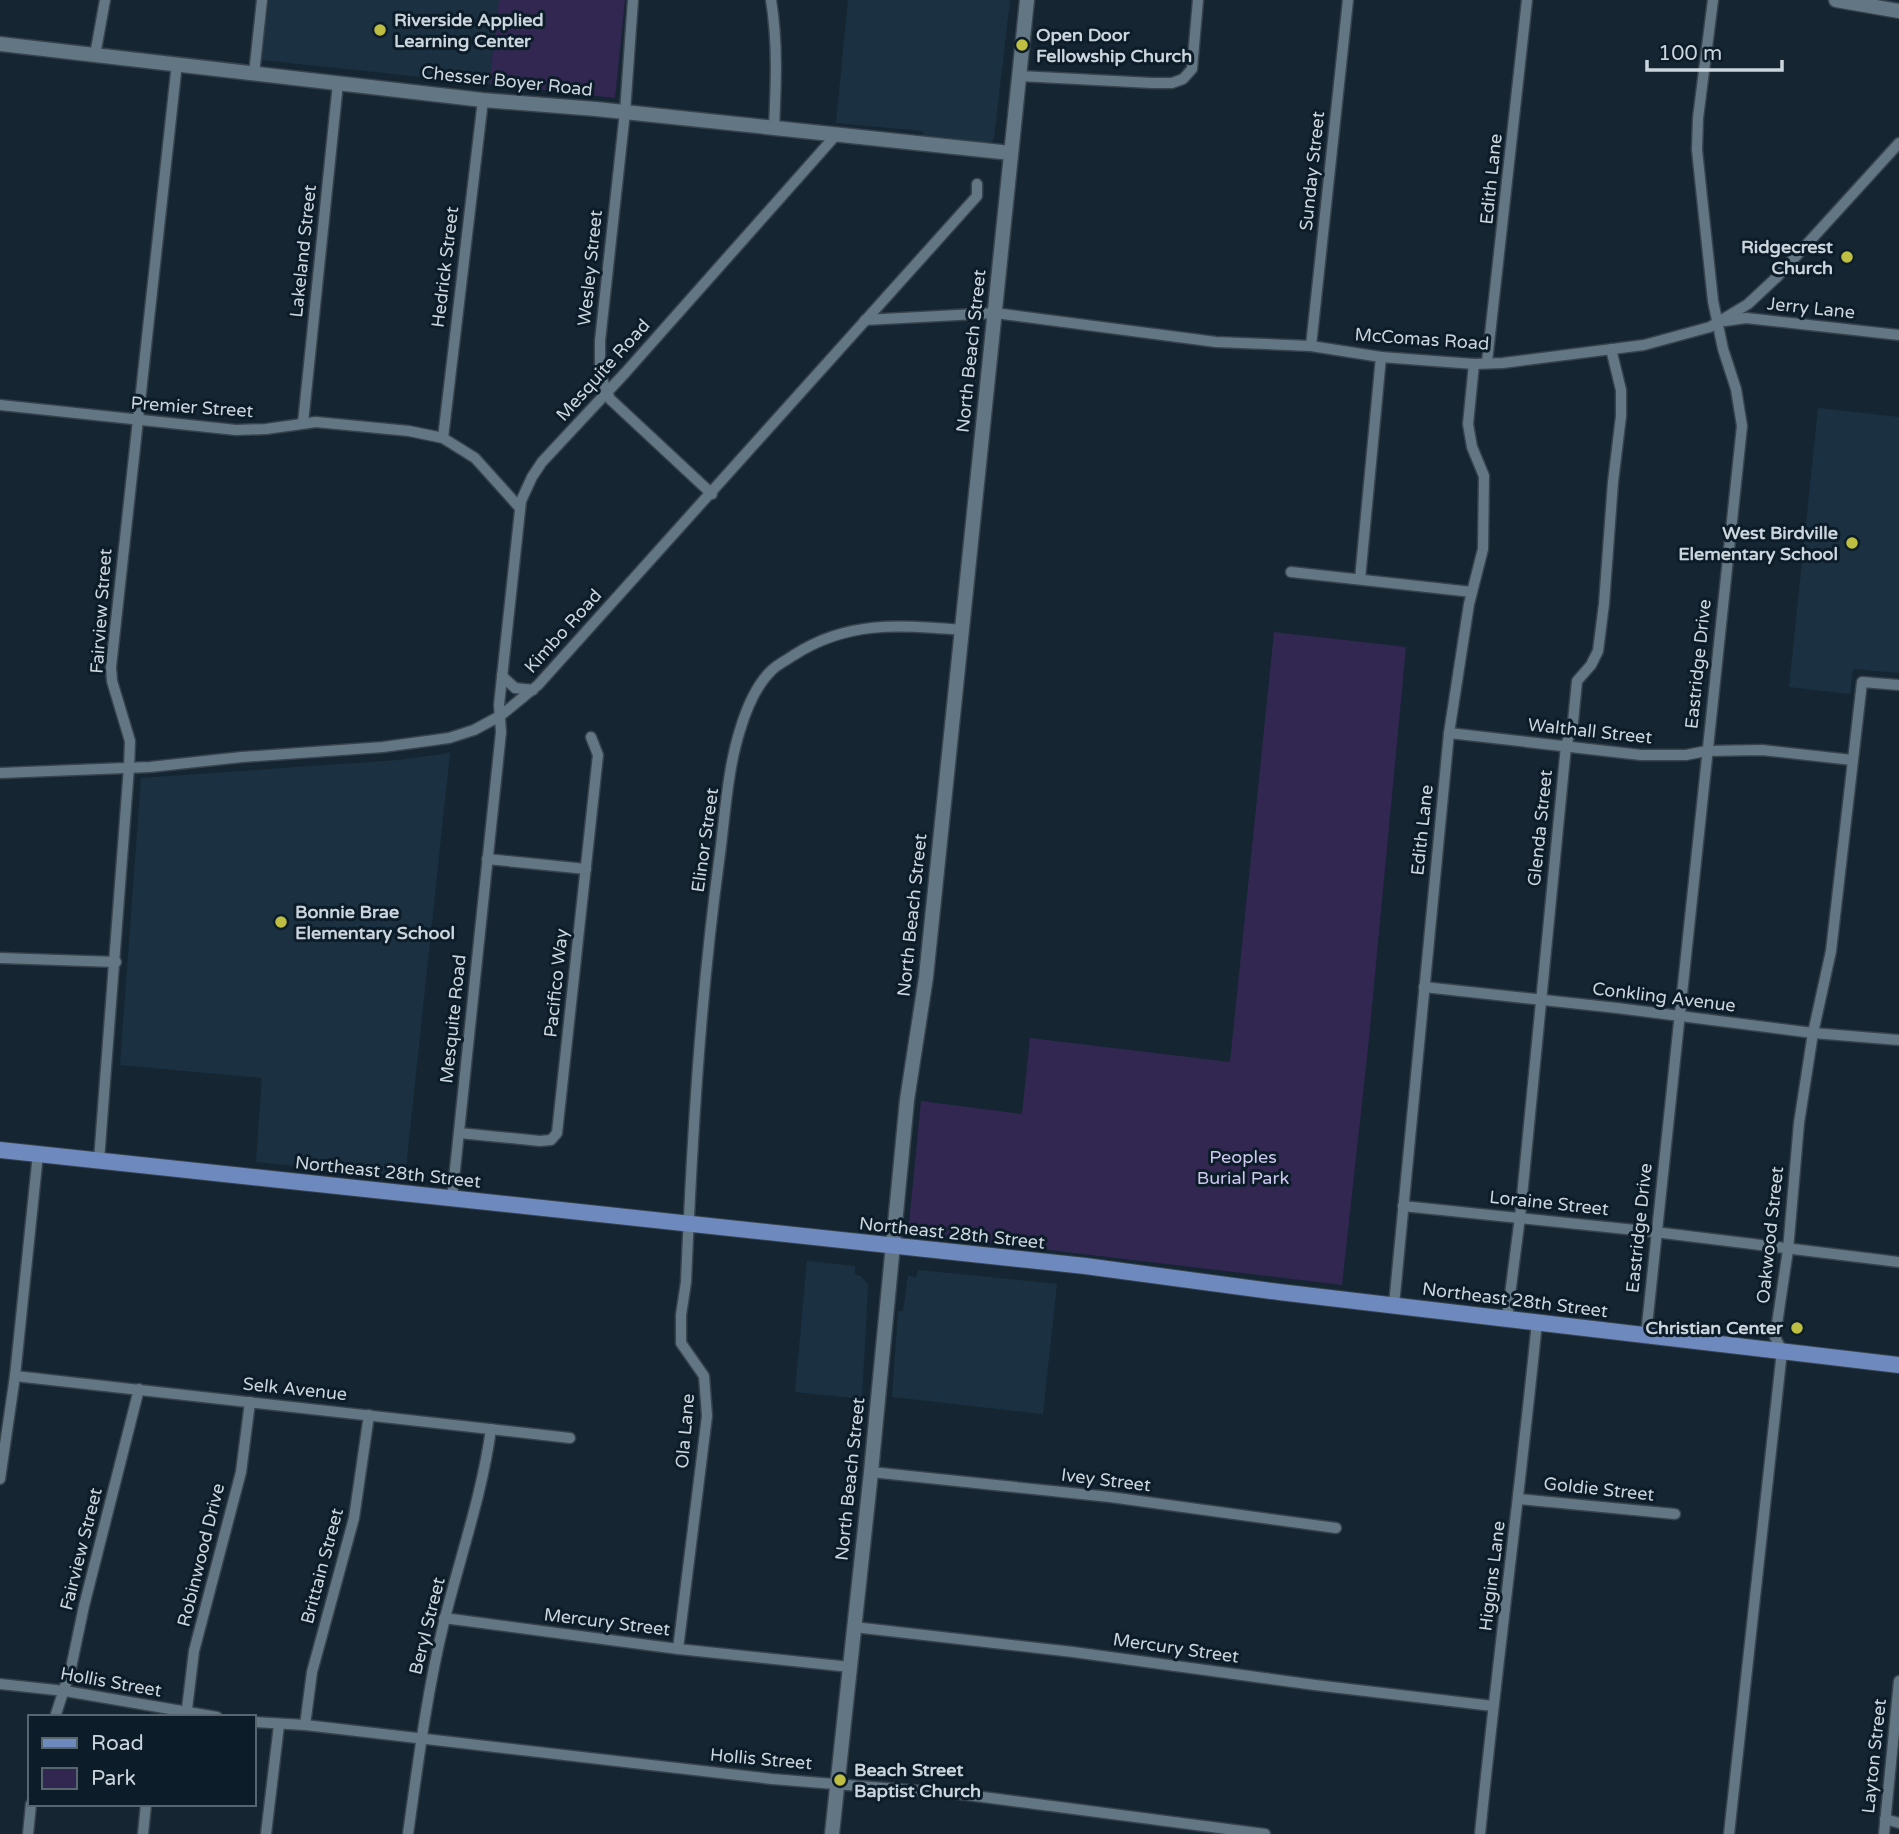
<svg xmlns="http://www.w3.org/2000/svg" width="1899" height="1834" font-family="'Varela Round',sans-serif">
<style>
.built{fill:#1b3141}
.green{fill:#312751}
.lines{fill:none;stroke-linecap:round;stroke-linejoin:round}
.street-casing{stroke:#36424c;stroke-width:13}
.secondary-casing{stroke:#36424c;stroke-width:17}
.primary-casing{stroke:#36424c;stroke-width:18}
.street{stroke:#637684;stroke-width:10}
.secondary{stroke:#637684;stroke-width:14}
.primary{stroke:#6e89be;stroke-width:16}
.poi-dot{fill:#bebf42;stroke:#0c1c28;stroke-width:2.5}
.labels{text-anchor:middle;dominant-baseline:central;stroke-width:6;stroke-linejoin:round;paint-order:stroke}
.poi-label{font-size:18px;font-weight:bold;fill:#cbd5dd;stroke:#0c1c28;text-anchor:start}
.street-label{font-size:18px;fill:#cbd5dd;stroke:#0c1c28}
.park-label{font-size:18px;fill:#cec7f0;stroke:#0c1c28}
</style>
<rect width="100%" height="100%" fill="#152632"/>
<!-- built -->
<g class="built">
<path d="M269,0h230l-10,84 -228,-24z"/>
<path d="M848,0h162l-16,138 -3,5 -68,-8v-4l-87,-8z"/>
<path d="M1818,408l81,9v256l-46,-4 -3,25 -61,-7z"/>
<path d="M450,753l-45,424 -149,-15 6,-84 -142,-13 21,-287 257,-18z"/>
<path d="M807,1261l48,5v8l7,3 6,8 -6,114 -67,-7z"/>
<path d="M918,1270l139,14 -14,130 -151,-17 6,-86h5l5,-35 8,1z"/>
</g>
<!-- green -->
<g class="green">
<path d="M499,0h126l-10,98 -126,-14z"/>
<path d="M1274,632l132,15 -38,401 -26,237 -434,-52 13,-132 101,13 8,-76 200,24z"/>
</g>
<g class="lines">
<defs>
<g id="street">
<path d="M633,0l-8,112 -25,229v33l10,25 102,95"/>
<path d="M771,0c7,43 5,85 3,128"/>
<path d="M95,55l10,-55"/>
<path d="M254,74l8,-74"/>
<path d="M1020,76l132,7h20l11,-4 9,-10 6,-69"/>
<path d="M865,320l130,-7 221,29 95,4 70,11 93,7 29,-1 141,-18 66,-18 38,-23 29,-27 122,-134"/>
<path d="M1725,321l21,-3 153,17"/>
<path d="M1311,346l37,-346"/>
<path d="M1487,362l40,-362"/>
<path d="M0,405l236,25 30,-1 50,-7 93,9 34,7 32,20 45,50"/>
<path d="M303,423l35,-340"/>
<path d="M443,438l40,-338"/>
<path d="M1291,572l181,20"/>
<path d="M1360,579l21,-222"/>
<path d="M502,676l13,12 18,2"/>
<path d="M1449,733l192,22h45l20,-4 56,-1 90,10"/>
<path d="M0,773l150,-6 92,-10 141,-10 66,-9 25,-8 26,-14 38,-31 439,-489v-12"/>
<path d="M487,859l99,10"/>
<path d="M0,958l116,4"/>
<path d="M1424,987l193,21 196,25 86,7"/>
<path d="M459,1133l81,8 11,-1 6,-7 41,-378 -7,-18"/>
<path d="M99,1160l30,-393 1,-26 -18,-60 -1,-14 66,-604"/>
<path d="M452,1198l49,-466 -2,-27 22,-204 11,-24 10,-15 83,-89 211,-238"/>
<path d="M1403,1206l252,26 244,30"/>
<path d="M1394,1305l55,-572 20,-129 14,-55 1,-73 -12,-29 -4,-23 6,-60"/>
<path d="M1507,1318l13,-101 46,-471 7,-24 4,-41 14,-16 7,-14 6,-47 9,-122 8,-66v-26l-10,-41"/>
<path d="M1646,1335l96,-909 -6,-37 -13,-40 -10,-48 -16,-151 1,-32 15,-118"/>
<path d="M15,1376l555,62"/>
<path d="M871,1472l239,25 226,31"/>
<path d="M0,1479l15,-103 23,-222"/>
<path d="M1519,1499l156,15"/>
<path d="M444,1618l234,31 172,18"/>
<path d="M854,1627l219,25 242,33 178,21"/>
<path d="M678,1649l29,-233 -3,-40 -23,-33v-28l5,-33c6,-140 14,-282 33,-421 6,-43 8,-90 21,-131 6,-20 16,-45 32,-60 6,-6 15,-10 22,-15 54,-35 106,-30 168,-25"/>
<path d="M0,1684l65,7 152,26"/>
<path d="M55,1717l16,-49 13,-62 55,-217"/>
<path d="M186,1717l8,-66 47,-179 9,-70"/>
<path d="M254,1722l51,3 467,54 188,15 305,40"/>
<path d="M305,1725l7,-53 42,-154 15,-103"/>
<path d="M1885,1819l14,4"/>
<path d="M28,1834l3,-30"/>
<path d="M143,1834l3,-30"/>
<path d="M266,1834l13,-109"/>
<path d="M408,1834c10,-71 19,-142 36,-212 16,-65 38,-127 47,-193"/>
<path d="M1480,1834c17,-171 40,-341 57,-512"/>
<path d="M1729,1834l53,-483 -7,-14 13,-87 11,-127 14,-90 18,-82 31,-269 37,3"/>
<path d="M1884,1834l15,-153"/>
</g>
<g id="secondary">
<path d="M1836,0l63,11"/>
<path d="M0,44l483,56 113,9 415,44"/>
<path d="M832,1834l39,-362 36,-372 19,-123 101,-977"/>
</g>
<path id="primary" d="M0,1150l1085,116 194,26 620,73"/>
</defs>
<!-- street casing -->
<use href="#street" class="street-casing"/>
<!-- secondary casing -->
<use href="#secondary" class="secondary-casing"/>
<!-- primary casing -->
<use href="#primary" class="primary-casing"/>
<!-- street -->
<use href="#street" class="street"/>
<!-- secondary -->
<use href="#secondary" class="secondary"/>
<!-- primary -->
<use href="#primary" class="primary"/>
</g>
<!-- markers -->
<g class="poi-dot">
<circle cx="380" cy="30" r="7"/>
<circle cx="1022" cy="45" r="7"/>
<circle cx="1847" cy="257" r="7"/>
<circle cx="1852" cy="543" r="7"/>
<circle cx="281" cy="922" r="7"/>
<circle cx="1797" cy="1328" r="7"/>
<circle cx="840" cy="1780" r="7"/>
</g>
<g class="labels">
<!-- poi labels -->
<g class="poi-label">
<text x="394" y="20">Riverside Applied<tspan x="394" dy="21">Learning Center</tspan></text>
<text x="1036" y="35">Open Door<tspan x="1036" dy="21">Fellowship Church</tspan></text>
<text x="1833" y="247" text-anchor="end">Ridgecrest<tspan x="1833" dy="21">Church</tspan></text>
<text x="1838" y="533" text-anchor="end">West Birdville<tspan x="1838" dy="21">Elementary School</tspan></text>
<text x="295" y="912">Bonnie Brae<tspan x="295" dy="21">Elementary School</tspan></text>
<text x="1783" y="1328" text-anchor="end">Christian Center</text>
<text x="854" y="1770">Beach Street<tspan x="854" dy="21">Baptist Church</tspan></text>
</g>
<!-- street labels -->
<g class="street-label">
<text transform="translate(507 81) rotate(6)">Chesser Boyer Road</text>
<text transform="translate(1312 171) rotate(-84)">Sunday Street</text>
<text transform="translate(1491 179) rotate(-84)">Edith Lane</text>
<text transform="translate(303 251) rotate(-84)">Lakeland Street</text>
<text transform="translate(445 267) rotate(-83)">Hedrick Street</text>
<text transform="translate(590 268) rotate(-84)">Wesley Street</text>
<text transform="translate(1811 308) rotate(6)">Jerry Lane</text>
<text transform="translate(1422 339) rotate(4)">McComas Road</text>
<text transform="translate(971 351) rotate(-84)">North Beach Street</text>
<text transform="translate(603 370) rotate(-48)">Mesquite Road</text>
<text transform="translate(192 407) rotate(4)">Premier Street</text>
<text transform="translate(101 611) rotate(-86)">Fairview Street</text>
<text transform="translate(563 631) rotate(-48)">Kimbo Road</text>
<text transform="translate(1698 664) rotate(-84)">Eastridge Drive</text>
<text transform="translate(1590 731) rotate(6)">Walthall Street</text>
<text transform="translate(1540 828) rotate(-84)">Glenda Street</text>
<text transform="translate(1422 830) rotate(-84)">Edith Lane</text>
<text transform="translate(705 840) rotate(-82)">Elinor Street</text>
<text transform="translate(912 915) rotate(-84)">North Beach Street</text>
<text transform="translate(556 983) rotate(-84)">Pacifico Way</text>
<text transform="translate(1664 997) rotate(7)">Conkling Avenue</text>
<text transform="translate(453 1019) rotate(-84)">Mesquite Road</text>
<text transform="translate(388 1172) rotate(6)">Northeast 28th Street</text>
<text transform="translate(1549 1203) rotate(6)">Loraine Street</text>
<text transform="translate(1639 1228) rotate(-84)">Eastridge Drive</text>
<text transform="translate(952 1233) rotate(6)">Northeast 28th Street</text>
<text transform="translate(1770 1235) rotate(-84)">Oakwood Street</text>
<text transform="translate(1515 1300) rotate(7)">Northeast 28th Street</text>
<text transform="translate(295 1389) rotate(6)">Selk Avenue</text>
<text transform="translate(685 1431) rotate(-85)">Ola Lane</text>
<text transform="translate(850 1479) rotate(-84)">North Beach Street</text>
<text transform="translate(1106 1480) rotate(7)">Ivey Street</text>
<text transform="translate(1599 1489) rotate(6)">Goldie Street</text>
<text transform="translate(81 1549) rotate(-76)">Fairview Street</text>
<text transform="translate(201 1555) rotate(-76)">Robinwood Drive</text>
<text transform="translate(322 1566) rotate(-75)">Brittain Street</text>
<text transform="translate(1492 1576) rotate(-83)">Higgins Lane</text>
<text transform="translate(607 1622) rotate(7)">Mercury Street</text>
<text transform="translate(427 1626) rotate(-76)">Beryl Street</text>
<text transform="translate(1176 1648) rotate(8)">Mercury Street</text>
<text transform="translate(111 1682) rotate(10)">Hollis Street</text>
<text transform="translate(1874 1756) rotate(-84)">Layton Street</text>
<text transform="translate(761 1759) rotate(5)">Hollis Street</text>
</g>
<!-- park labels -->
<g class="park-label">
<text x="1243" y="1157">Peoples<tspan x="1243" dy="21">Burial Park</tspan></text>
</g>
</g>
<!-- legend -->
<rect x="28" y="1715" width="228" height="91" fill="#0c1c28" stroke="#586670" stroke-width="2"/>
<rect x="42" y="1738" width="35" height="10" fill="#6e89be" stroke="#586670" stroke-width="2"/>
<text x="91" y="1750" font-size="21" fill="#cbd5dd">Road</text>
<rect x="42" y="1768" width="35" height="21" fill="#312751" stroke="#586670" stroke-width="2"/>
<text x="91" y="1785" font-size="21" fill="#cbd5dd">Park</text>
<!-- scale -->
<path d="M1647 60v10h135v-10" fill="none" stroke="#cbd5dd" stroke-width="3.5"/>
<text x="1658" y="60" font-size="21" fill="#cbd5dd" stroke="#0c1c28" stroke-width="5" paint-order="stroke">100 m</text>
</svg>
